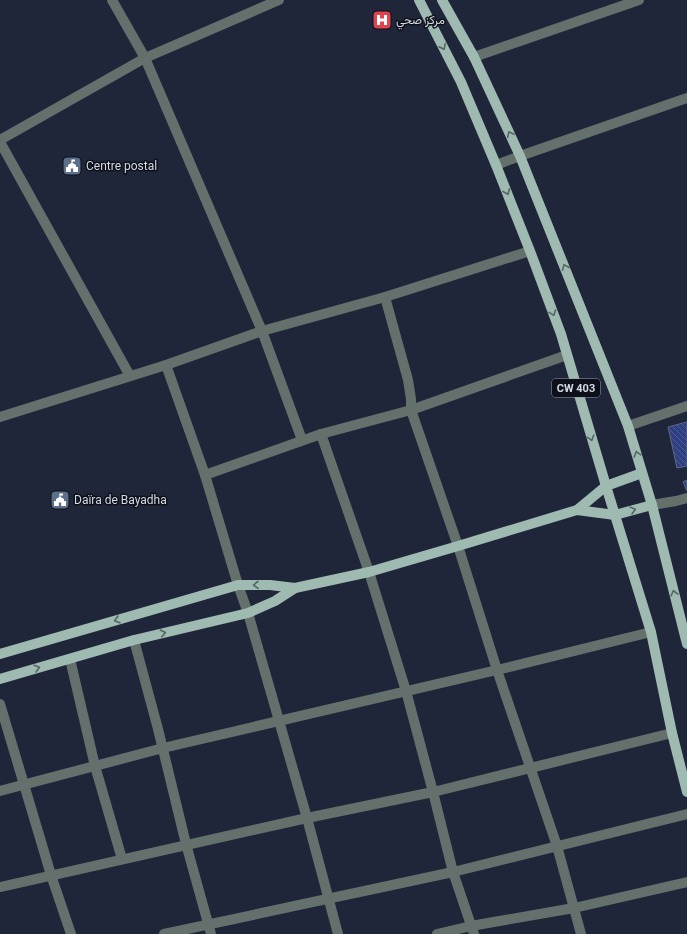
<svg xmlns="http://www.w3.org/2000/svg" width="687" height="934" font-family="Roboto,Vazirmatn,sans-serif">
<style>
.building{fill:url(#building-back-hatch);stroke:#626a80}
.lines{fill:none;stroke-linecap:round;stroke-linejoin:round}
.minor{stroke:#64706c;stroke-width:10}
.major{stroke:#9fbab1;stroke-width:10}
.oneway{stroke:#566564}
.labels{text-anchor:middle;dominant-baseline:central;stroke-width:3;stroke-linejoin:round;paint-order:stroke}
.shield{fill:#0d1018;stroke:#989da8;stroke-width:1}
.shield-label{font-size:11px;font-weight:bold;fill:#d4d9e5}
.poi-label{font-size:12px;fill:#d4d9e5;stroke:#0d1018;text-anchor:start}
</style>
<defs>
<pattern id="building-back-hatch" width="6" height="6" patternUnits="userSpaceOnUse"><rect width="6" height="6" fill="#2e3f82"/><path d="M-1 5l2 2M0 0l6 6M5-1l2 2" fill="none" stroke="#4b5a94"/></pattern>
</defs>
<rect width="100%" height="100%" fill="#20263a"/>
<!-- building -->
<g class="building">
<path d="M687,422v44l-10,2 -9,-41z"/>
<path d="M687,480v11l-4,-9z"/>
</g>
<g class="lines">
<!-- minor -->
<g class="minor">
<path d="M112,0l33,58 117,273 40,109"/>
<path d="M474,57l165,-57"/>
<path d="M0,140l145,-82 134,-58"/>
<path d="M0,142l130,234"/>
<path d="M496,165l24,-9 167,-58"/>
<path d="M385,297l23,83 3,19v11l47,136 39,124 60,176 24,88"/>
<path d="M166,365l39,110 33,110 10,28 59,205 31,116"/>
<path d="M0,417l166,-52 96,-34 123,-34 145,-46"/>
<path d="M628,426l59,-20"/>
<path d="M321,434l48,138 37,119 27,101 20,80 21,62"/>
<path d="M205,475l116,-41 90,-24 156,-55"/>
<path d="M652,505l24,-4 11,-3"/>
<path d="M134,640l24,89 28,115 25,90"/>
<path d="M70,659l25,107 27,93"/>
<path d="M0,704l51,171 20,59"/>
<path d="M0,791l163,-43 334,-78 154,-38"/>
<path d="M0,887l307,-69 126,-26 239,-59"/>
<path d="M164,934l289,-62 234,-58"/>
<path d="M437,934l34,-8 103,-18 113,-26"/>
</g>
<!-- major -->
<g class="major">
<path d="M419,0l42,82 35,83 34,86 31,83 45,152 45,146 21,101 15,59"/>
<path d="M442,0l32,57 46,99 108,270 24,79 35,139"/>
<path d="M577,510l38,5 37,-10"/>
<path d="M0,654l238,-69h32l25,3 74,-16 89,-26 119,-36 29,-24 36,-13"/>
<path d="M0,679l134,-39 114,-27 27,-12 20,-13"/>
</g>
</g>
<!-- one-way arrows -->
<defs><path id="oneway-chevron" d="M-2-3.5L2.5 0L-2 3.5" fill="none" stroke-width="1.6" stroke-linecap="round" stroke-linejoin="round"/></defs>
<g class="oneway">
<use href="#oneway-chevron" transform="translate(443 47) rotate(63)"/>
<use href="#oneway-chevron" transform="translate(510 134) rotate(-115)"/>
<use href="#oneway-chevron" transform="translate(507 192) rotate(68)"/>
<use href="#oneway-chevron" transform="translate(565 267) rotate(-112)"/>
<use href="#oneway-chevron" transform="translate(553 313) rotate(70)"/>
<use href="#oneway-chevron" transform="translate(591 438) rotate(73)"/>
<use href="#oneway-chevron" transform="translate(637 454) rotate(-107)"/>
<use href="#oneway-chevron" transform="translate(633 510) rotate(-15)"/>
<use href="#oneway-chevron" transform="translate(256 585) rotate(179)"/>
<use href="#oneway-chevron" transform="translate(674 593) rotate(-104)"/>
<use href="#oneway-chevron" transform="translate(117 620) rotate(164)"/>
<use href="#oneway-chevron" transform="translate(163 633) rotate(-13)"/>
<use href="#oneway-chevron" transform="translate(37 668) rotate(-16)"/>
</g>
<!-- icons -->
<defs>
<symbol id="hospital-square" viewBox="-11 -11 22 22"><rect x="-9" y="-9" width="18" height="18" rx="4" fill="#e0444e" stroke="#0d1018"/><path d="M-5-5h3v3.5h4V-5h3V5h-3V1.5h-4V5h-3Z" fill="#fff"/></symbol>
<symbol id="civic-square" viewBox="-11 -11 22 22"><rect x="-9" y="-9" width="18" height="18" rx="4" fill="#5c6f8a" stroke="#0d1018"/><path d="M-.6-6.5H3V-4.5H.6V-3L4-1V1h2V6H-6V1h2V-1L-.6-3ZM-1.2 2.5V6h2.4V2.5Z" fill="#fff"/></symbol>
</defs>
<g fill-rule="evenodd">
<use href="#hospital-square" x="371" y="9" width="22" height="22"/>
<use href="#civic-square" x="61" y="155" width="22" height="22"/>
<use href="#civic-square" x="49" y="489" width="22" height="22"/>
</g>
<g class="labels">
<!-- shield labels -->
<rect class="shield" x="552" y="379" width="48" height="18" rx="3"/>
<g class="shield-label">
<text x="576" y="388">CW 403</text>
</g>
<!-- poi labels -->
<g class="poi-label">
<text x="396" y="20">مركز صحي</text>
<text x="86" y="166">Centre postal</text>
<text x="74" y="500">Daïra de Bayadha</text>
</g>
</g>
</svg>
